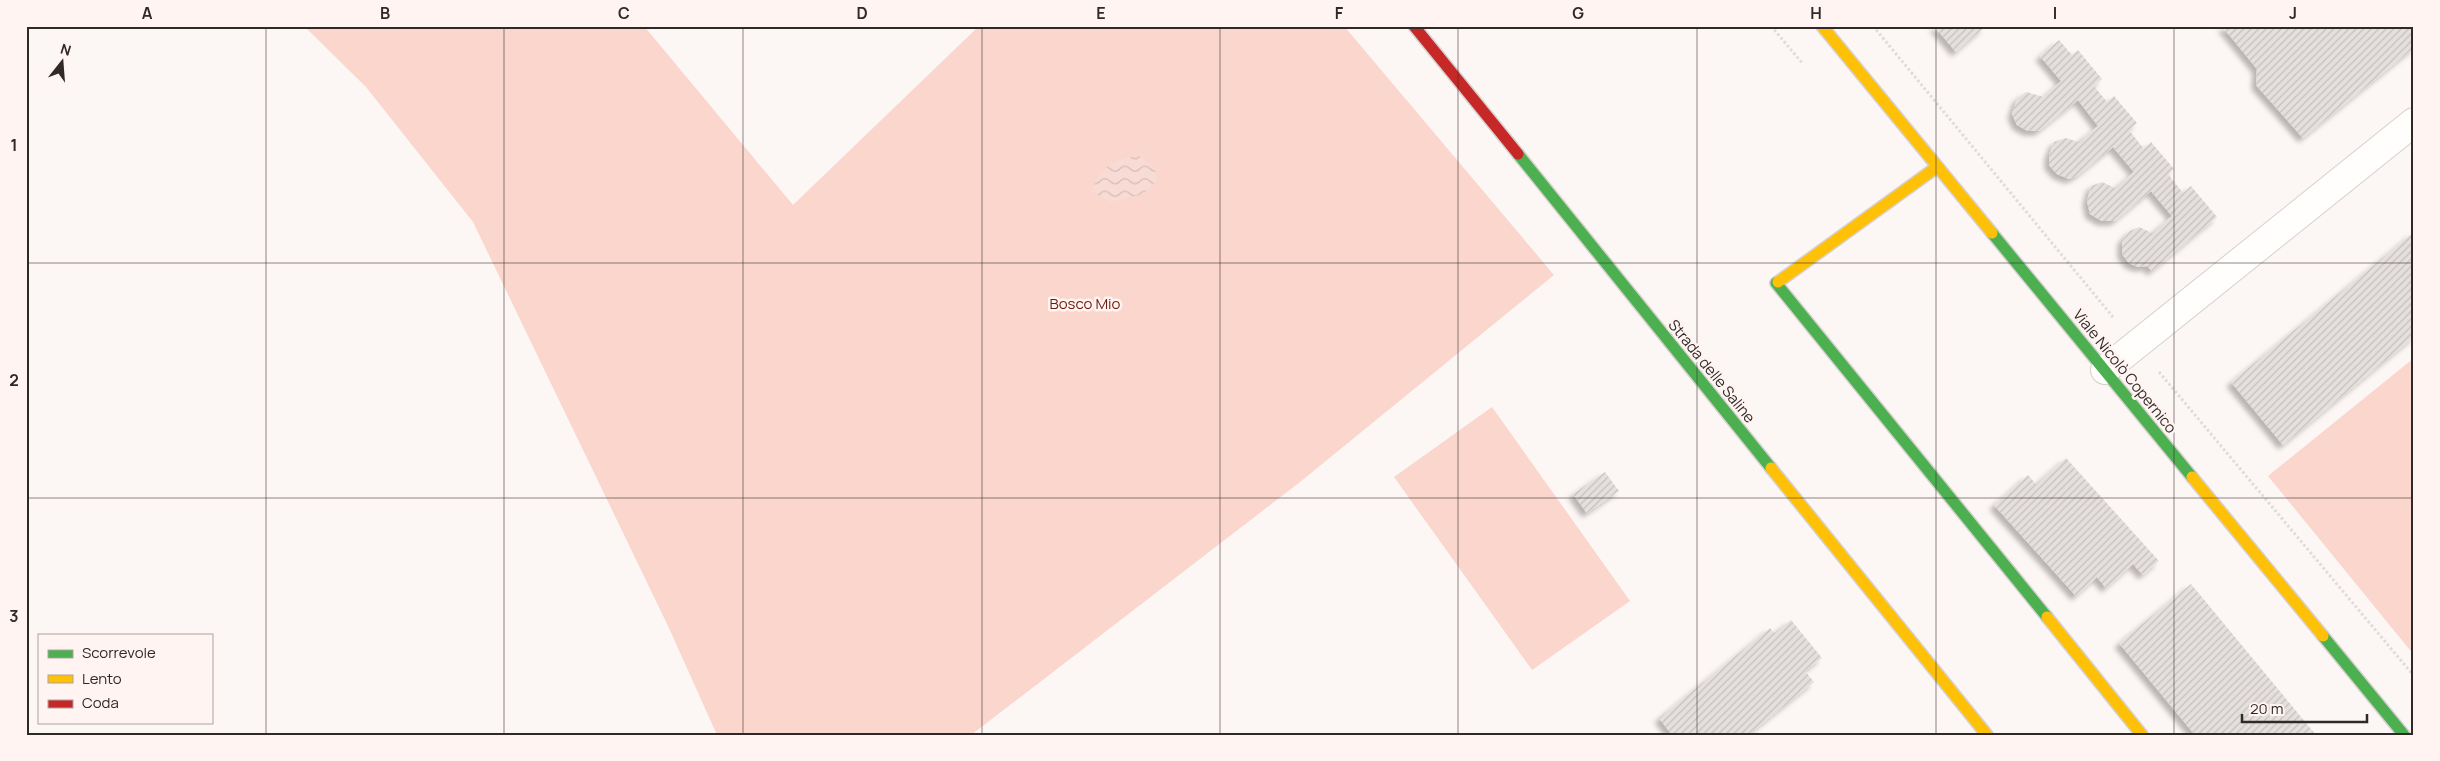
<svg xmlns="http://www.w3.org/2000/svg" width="2440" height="761" font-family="Manrope,sans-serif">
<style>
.park{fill:#fad6cd}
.water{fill:url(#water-waves)}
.building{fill:url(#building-hatch);filter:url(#shadow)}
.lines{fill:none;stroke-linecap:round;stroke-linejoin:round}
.street-casing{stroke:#d6d0cf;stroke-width:30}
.fast-casing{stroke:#d6d0cf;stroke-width:14}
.slow-casing{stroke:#d6d0cf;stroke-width:14}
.jam-casing{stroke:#d6d0cf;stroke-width:14}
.path{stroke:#dedcdb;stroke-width:3;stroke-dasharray:2.5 2.5;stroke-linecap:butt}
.street{stroke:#fffefd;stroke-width:28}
.fast{stroke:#4caf50;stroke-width:11}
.slow{stroke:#ffc107;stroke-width:11}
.jam{stroke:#c62828;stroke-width:11}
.grid{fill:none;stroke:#2f2927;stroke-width:1;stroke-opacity:0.55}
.labels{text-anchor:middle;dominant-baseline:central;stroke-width:5;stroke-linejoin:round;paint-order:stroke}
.park-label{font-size:15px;fill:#6c1c0d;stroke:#fff4f1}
.street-label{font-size:15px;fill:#2f2927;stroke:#fff4f1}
.neatline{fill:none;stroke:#2f2927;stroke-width:2}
.grid-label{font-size:16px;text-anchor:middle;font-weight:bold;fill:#2f2927}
</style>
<defs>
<pattern id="water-waves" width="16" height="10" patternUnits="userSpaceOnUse" patternTransform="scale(1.25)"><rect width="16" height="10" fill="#f9dbd5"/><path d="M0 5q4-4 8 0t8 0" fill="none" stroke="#d6bcb7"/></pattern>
<pattern id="building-hatch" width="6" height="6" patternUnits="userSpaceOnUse" patternTransform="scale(1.25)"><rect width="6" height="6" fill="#e5dfde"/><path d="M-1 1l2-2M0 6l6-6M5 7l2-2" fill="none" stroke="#c5bfbe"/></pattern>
<filter id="shadow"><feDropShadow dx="-4.5" dy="4.5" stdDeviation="2.5" flood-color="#0004"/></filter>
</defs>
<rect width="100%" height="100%" fill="#fcf6f4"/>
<!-- park -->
<g class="park">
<path d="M304,26h340l149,179 186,-179h365l210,249 -254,207 -329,253h-254l-48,-107 -196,-406 -107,-135z"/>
<path d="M2414,358v297l-146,-179z"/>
<path d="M1492,407l138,194 -98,69 -138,-193z"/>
</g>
<!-- water -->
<path class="water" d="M1139,156l16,13 2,11 -14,14 -32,8 -19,-10c7,-25 21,-33 47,-36z"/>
<!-- building -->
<g class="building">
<path d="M1934,26h52l-30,26z"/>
<path d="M2222,26h192v22l-111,90 -47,-53 1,-16z"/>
<path d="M2059,40l13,15 6,-5 24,29 -8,7 13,16 7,-6 23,27 -8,7 15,19 7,-7 23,27 -6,5 15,19 8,-7 26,31 -65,54 -5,-5 -9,1 -9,-4 -7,-9v-14l8,-9 9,-4 13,6 20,-17 -21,-25 -36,30h-13l-12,-7 -3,-13 4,-15 11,-4 13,6 19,-16 -21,-25 -36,29 -8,3 -12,-5 -8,-9v-10l5,-13 12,-4 12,4 20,-16 -20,-26 -39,31h-11l-11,-6 -5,-11 5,-15 9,-7 18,5 17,-16 -21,-25z"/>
<path d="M2414,232v105l-131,108 -52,-63z"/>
<path d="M2066,458l93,103 -16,14 -10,-11 -27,24 -9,-11 -21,19 -82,-91 34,-30 8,9z"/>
<path d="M1605,472l14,19 -32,22 -14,-19z"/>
<path d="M2191,584l125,151h-121l-76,-92z"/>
<path d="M1791,620l31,38 -17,13 9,11 -66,53h-76l-13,-17 111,-90 4,5z"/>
</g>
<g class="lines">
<defs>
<path id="street" d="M2105,370l309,-248"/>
<g id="fast">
<path d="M1518,154l253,314"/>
<path d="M1992,233l200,244"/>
<path d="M1778,282l-2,1 271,334"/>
<path d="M2323,636l81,99"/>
</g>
<g id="slow">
<path d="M1822,26l170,207"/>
<path d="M1778,282l159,-115"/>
<path d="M1771,468l216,267"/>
<path d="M2192,477l131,159"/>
<path d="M2047,617l95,118"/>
</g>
<path id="jam" d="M1414,26l104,128"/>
</defs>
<!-- street casing -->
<use href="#street" class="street-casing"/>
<!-- fast casing -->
<use href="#fast" class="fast-casing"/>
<!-- slow casing -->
<use href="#slow" class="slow-casing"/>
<!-- jam casing -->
<use href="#jam" class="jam-casing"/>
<!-- path -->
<g class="path">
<path d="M1771,26l32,38"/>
<path d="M1873,26l240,291"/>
<path d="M2159,372l255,304"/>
</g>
<!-- street -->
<use href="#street" class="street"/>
<!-- fast -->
<use href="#fast" class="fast"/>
<!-- slow -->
<use href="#slow" class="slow"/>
<!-- jam -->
<use href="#jam" class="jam"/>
</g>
<!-- grid -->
<path class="grid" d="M266,26v709M504,26v709M743,26v709M982,26v709M1220,26v709M1458,26v709M1697,26v709M1936,26v709M2174,26v709M26,263h2388M26,498h2388"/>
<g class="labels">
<!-- park labels -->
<g class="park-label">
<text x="1085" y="303">Bosco Mio</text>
</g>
<!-- street labels -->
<g class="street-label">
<text transform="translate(1712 371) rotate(51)">Strada delle Saline</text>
<text transform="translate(2125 371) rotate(51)">Viale Nicolò Copernico</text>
</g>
</g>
<!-- border -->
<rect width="2440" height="761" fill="none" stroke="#fff4f1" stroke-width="55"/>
<!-- legend -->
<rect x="38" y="634" width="175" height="90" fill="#fff4f1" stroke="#aca3a0"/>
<rect x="48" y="650" width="25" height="8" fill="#4caf50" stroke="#aca3a0"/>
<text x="82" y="658" font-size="15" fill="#2f2927">Scorrevole</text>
<rect x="48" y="675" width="25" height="8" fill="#ffc107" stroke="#aca3a0"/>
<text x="82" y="684" font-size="15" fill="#2f2927">Lento</text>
<rect x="48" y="700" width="25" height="8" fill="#c62828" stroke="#aca3a0"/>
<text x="82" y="708" font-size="15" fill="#2f2927">Coda</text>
<!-- north arrow -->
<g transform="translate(62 62) rotate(17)" stroke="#fff4f1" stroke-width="4" paint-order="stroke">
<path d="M0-4L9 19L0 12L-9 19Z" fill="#2f2927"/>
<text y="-8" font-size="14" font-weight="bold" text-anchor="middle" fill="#2f2927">N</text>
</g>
<!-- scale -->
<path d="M2242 714v8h125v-8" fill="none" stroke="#2f2927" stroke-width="2.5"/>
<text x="2250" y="714" font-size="15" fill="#2f2927" stroke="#fff4f1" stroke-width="4" paint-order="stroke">20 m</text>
<rect x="28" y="28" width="2384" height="706" class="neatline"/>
<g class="grid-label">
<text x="147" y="19">A</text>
<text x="385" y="19">B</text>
<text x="624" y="19">C</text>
<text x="862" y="19">D</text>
<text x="1101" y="19">E</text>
<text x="1339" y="19">F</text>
<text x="1578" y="19">G</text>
<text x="1816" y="19">H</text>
<text x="2055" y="19">I</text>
<text x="2293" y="19">J</text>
<text x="14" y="151">1</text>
<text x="14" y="386">2</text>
<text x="14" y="622">3</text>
</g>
</svg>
